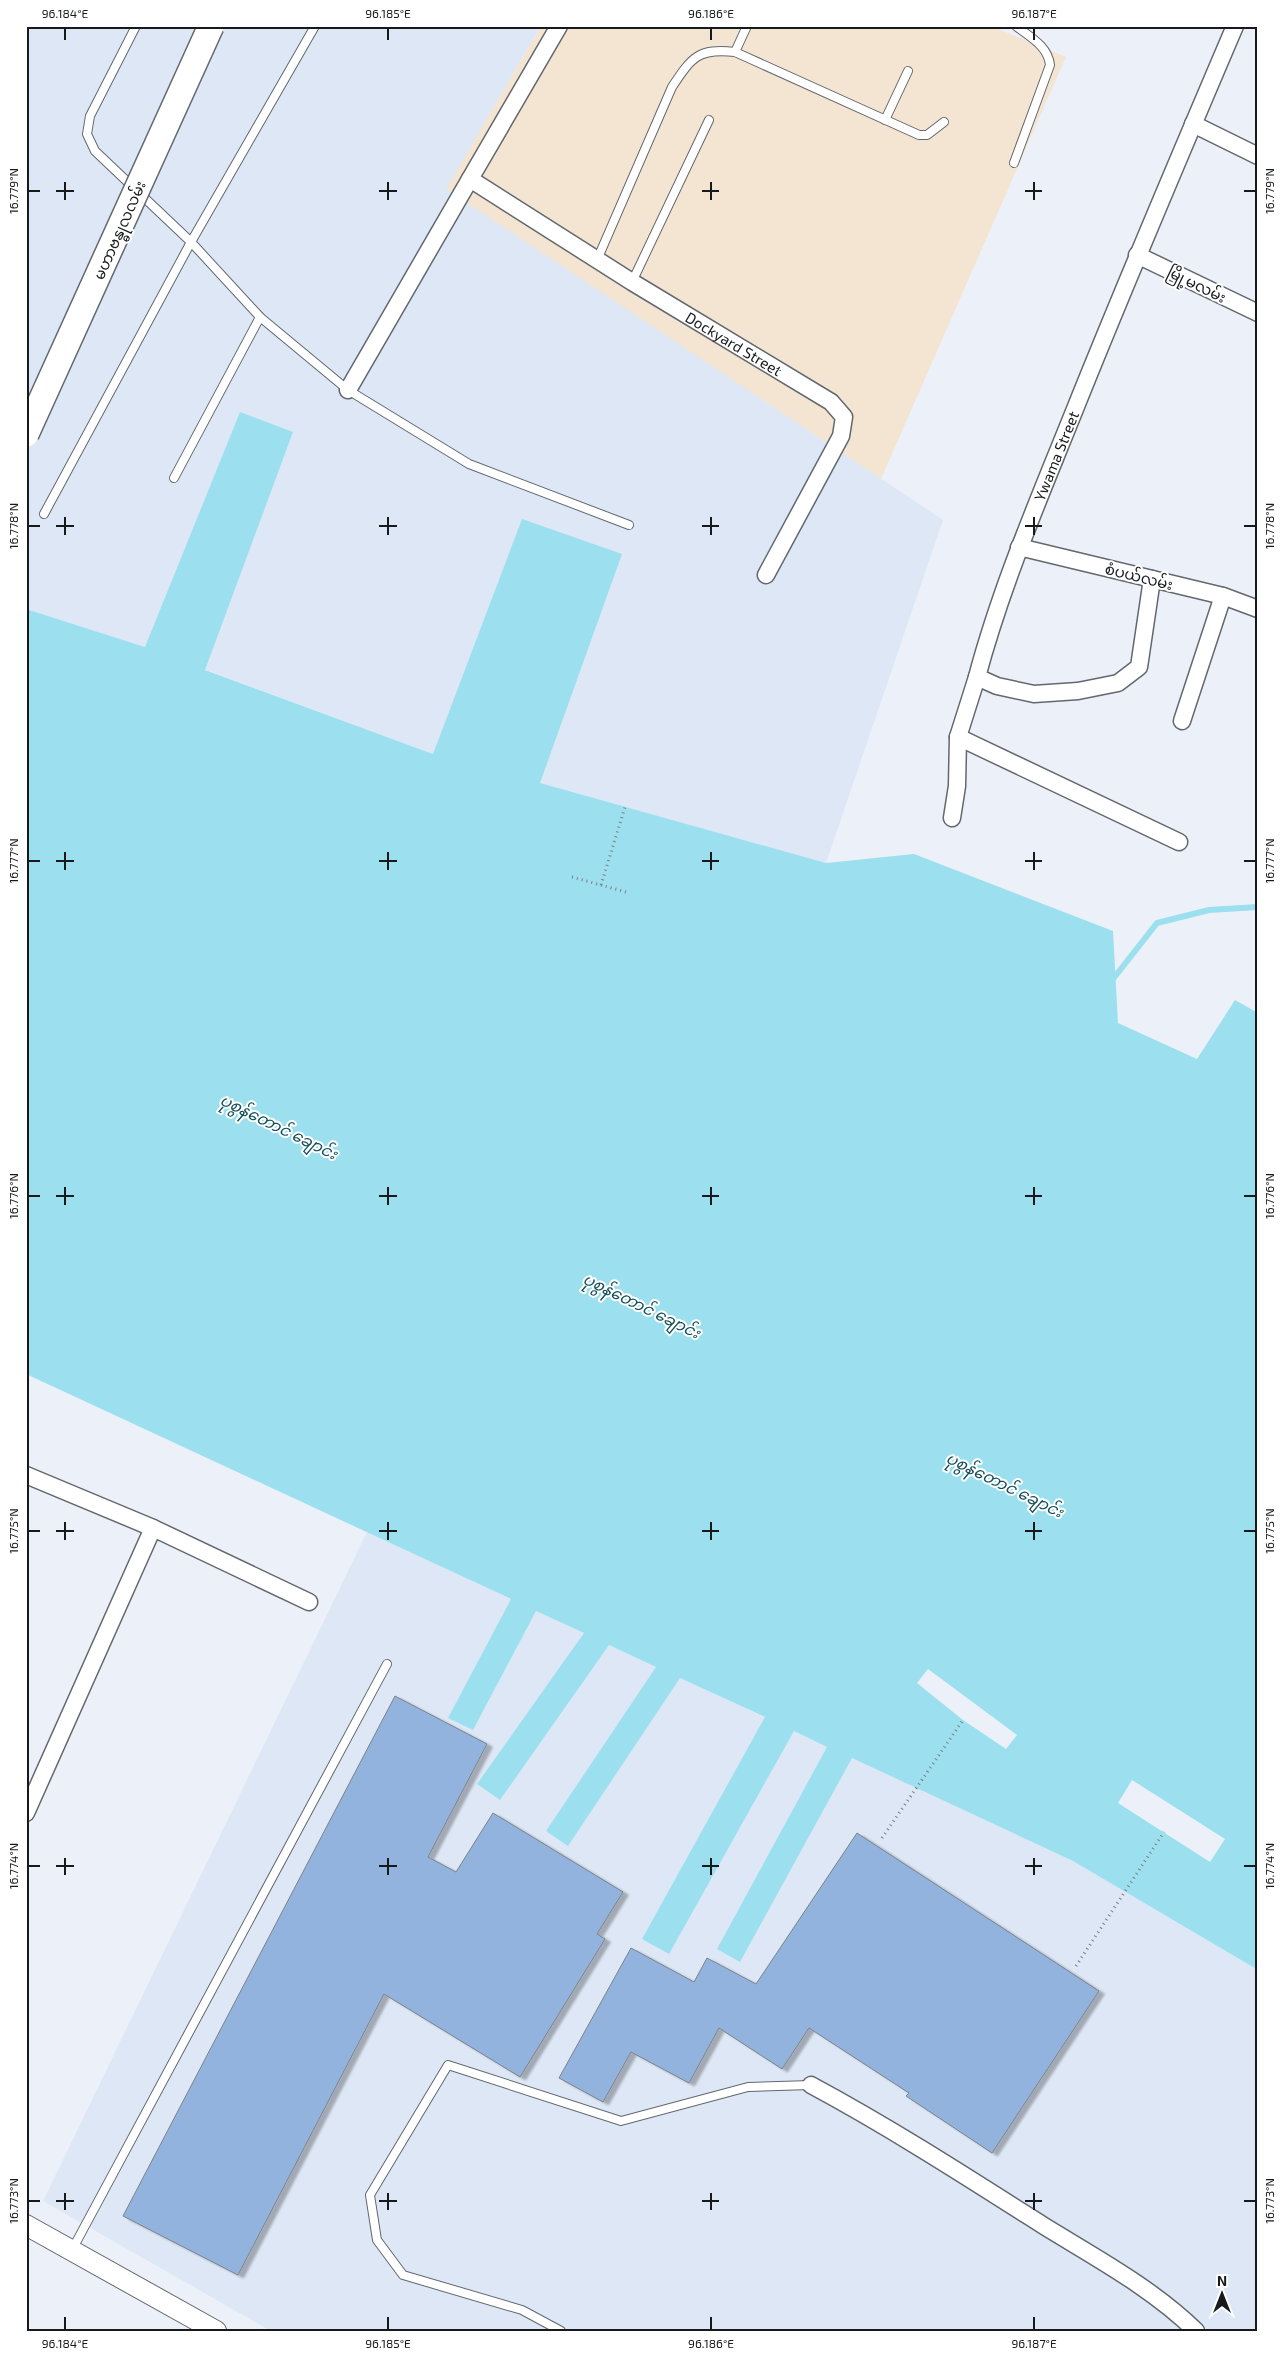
<svg xmlns="http://www.w3.org/2000/svg" width="1284" height="2357" font-family="'Exo 2','Noto Sans Myanmar',sans-serif">
<style>
.commercial{fill:#f3e5d2}
.built{fill:#dde7f5}
.water{fill:#9ce0ef}
.pier{fill:#ecf1f9}
.lines{fill:none;stroke-linecap:round;stroke-linejoin:round}
.stream{stroke:#9ce0ef;stroke-width:6}
.building{fill:#92b3dd;stroke:#7d8289;filter:url(#shadow)}
.service-casing{stroke:#63686e;stroke-width:10}
.minor-casing{stroke:#63686e;stroke-width:19}
.tertiary-casing{stroke:#63686e;stroke-width:22}
.path{stroke:#7b7f83;stroke-width:3;stroke-dasharray:1 4;stroke-linecap:butt}
.service{stroke:#fff;stroke-width:8}
.minor{stroke:#fff;stroke-width:16}
.tertiary{stroke:#fff;stroke-width:20}
.primary-bridge-casing{stroke:#63686e;stroke-width:28;stroke-linecap:butt}
.primary-bridge{stroke:#fff;stroke-width:25}
.ticks{fill:none;stroke:#17191b;stroke-width:2}
.labels{text-anchor:middle;dominant-baseline:central;stroke-width:4;stroke-linejoin:round;paint-order:stroke}
.street-label{font-size:15px;fill:#17191b;stroke:#fff}
.water-label{font-size:16px;font-style:italic;fill:#154f5a;stroke:#fff}
.neatline{fill:none;stroke:#17191b;stroke-width:2}
.ticks-label{font-size:12px;text-anchor:middle;fill:#17191b}
</style>
<defs>
<filter id="shadow"><feDropShadow dx="5.5" dy="3" stdDeviation="1" flood-color="#0004"/></filter>
</defs>
<rect width="100%" height="100%" fill="#ecf1f9"/>
<!-- commercial -->
<path class="commercial" d="M537,26h454l75,31 -185,422 -436,-290 95,-161z"/>
<!-- built -->
<g class="built">
<path d="M26,26l514,1 -94,162 497,331 -117,343 -393,-109 -288,-107 -119,-38z"/>
<path d="M367,1532l706,329 185,109v361h-987l-228,-130z"/>
</g>
<!-- water -->
<path class="water" d="M240,412l53,20 -88,238 228,84 89,-235 100,35 -82,229 286,80 88,-9 199,77 5,92 79,36 38,-59 23,13v957l-185,-109 -221,-103 -112,204 -23,-13 110,-202 -33,-16 -125,223 -27,-15 123,-222 -85,-39 -112,168 -22,-15 110,-164 -47,-22 -109,155 -23,-16 107,-151 -48,-22 -63,119 -25,-12 63,-119 -485,-225v-765l119,38z"/>
<!-- pier -->
<g class="pier">
<path d="M928,1669l89,66 -11,14 -43,-29 -46,-37z"/>
<path d="M1132,1780l93,59 -15,23 -92,-59z"/>
</g>
<g class="lines">
<!-- stream -->
<path class="stream" d="M1113,979l44,-56 52,-13 49,-3"/>
</g>
<!-- building -->
<g class="building">
<path d="M395,1696l92,48 -59,113 28,15 37,-59 130,79 -26,42 8,5 -85,138 -136,-83 -146,281 -115,-59z"/>
<path d="M857,1833l242,158 -107,162 -86,-57 3,-3 -100,-65 -27,41 -63,-41 -30,55 -58,-31 -28,50 -44,-24 72,-130 63,34 13,-24 49,26z"/>
</g>
<g class="lines">
<defs>
<g id="service">
<path d="M136,26l-46,90 -3,18 8,17 96,91 69,75 88,73 121,74 160,61"/>
<path d="M735,52l12,-26"/>
<path d="M885,120l23,-49"/>
<path d="M1014,163l36,-98c-2,-19 -20,-28 -34,-39"/>
<path d="M597,260l75,-173c20,-30 26,-39 63,-35l184,83h8l17,-13"/>
<path d="M632,282l77,-162"/>
<path d="M174,478l86,-161"/>
<path d="M44,514l147,-272 124,-216"/>
<path d="M72,2250l315,-586"/>
<path d="M561,2331l-39,-21 -119,-35 -26,-35 -7,-45 78,-130 173,56 127,-34 63,-2"/>
</g>
<g id="minor">
<path id="s1" d="M559,26l-89,153 162,103 199,120 13,15 -3,19 -75,139"/>
<path d="M1193,124l65,32"/>
<path d="M1137,255l121,58"/>
<path d="M348,390l122,-211"/>
<path d="M1019,547l204,49 35,13"/>
<path id="s2" d="M1152,579l-13,88 -21,16 -40,8 -44,3 -37,-8 -20,-9c24,-90 61,-176 96,-263 52,-130 107,-259 162,-388"/>
<path d="M1182,721l41,-125"/>
<path d="M958,737l221,105"/>
<path d="M952,818l5,-32 1,-49 19,-60"/>
<path d="M26,1475l127,53 156,74"/>
<path d="M26,1813l127,-285"/>
<path d="M811,2085c80,43 156,92 233,141 52,32 108,62 152,105"/>
</g>
<path id="tertiary" d="M26,2225l190,106"/>
</defs>
<!-- service casing -->
<use href="#service" class="service-casing"/>
<!-- minor casing -->
<use href="#minor" class="minor-casing"/>
<!-- tertiary casing -->
<use href="#tertiary" class="tertiary-casing"/>
<!-- path -->
<g class="path">
<path d="M572,877l54,15"/>
<path d="M601,885l24,-78"/>
<path d="M882,1838l81,-118"/>
<path d="M1076,1966l88,-134"/>
</g>
<!-- service -->
<use href="#service" class="service"/>
<!-- minor -->
<use href="#minor" class="minor"/>
<!-- tertiary -->
<use href="#tertiary" class="tertiary"/>
<defs>
<path id="primary-bridge" d="M26,434l185,-408"/>
</defs>
<!-- primary-bridge casing -->
<use href="#primary-bridge" class="primary-bridge-casing"/>
<!-- primary-bridge -->
<use href="#primary-bridge" class="primary-bridge"/>
</g>
<!-- ticks -->
<path class="ticks" d="M65,28v12M388,28v12M711,28v12M1034,28v12M65,182v18M388,182v18M711,182v18M1034,182v18M28,191h12M56,191h18M379,191h18M702,191h17M1025,191h17M1244,191h12M65,517v18M388,517v18M711,517v18M1034,517v18M28,526h12M56,526h18M379,526h18M702,526h17M1025,526h17M1244,526h12M65,852v18M388,852v18M711,852v18M1034,852v18M28,861h12M56,861h18M379,861h18M702,861h17M1025,861h17M1244,861h12M65,1187v18M388,1187v18M711,1187v18M1034,1187v18M28,1196h12M56,1196h18M379,1196h18M702,1196h17M1025,1196h17M1244,1196h12M65,1522v18M388,1522v18M711,1522v18M1034,1522v18M28,1531h12M56,1531h18M379,1531h18M702,1531h17M1025,1531h17M1244,1531h12M65,1858v17M388,1858v17M711,1858v17M1034,1858v17M28,1866h12M56,1866h18M379,1866h18M702,1866h17M1025,1866h17M1244,1866h12M65,2193v17M388,2193v17M711,2193v17M1034,2193v17M28,2201h12M56,2201h18M379,2201h18M702,2201h17M1025,2201h17M1244,2201h12M65,2317v13M388,2317v13M711,2317v13M1034,2317v13"/>
<g class="labels">
<!-- street labels -->
<g class="street-label">
<text transform="translate(119 230) rotate(-66)">မဟာဗန္ဓုလလမ်း</text>
<text transform="translate(1197 284) rotate(26)">မြို့မလမ်း</text>
<text stroke="none"><textPath href="#s1" startOffset="488">Dockyard Street</textPath></text>
<text stroke="none"><textPath href="#s2" startOffset="495">Ywama Street</textPath></text>
<text transform="translate(1139 576) rotate(14)">စံပယ်လမ်း</text>
</g>
<!-- water labels -->
<g class="water-label">
<text transform="translate(279 1126) rotate(26)">ပုစွန်တောင် ချောင်း</text>
<text transform="translate(642 1305) rotate(26)">ပုစွန်တောင် ချောင်း</text>
<text transform="translate(1005 1484) rotate(26)">ပုစွန်တောင် ချောင်း</text>
</g>
</g>
<!-- border -->
<rect width="1284" height="2357" fill="none" stroke="#ffffff" stroke-width="55"/>
<!-- north arrow -->
<g transform="translate(1222 2294)" stroke="#ffffff" stroke-width="4" paint-order="stroke">
<path d="M0-4L9 19L0 12L-9 19Z" fill="#17191b"/>
<text y="-8" font-size="14" font-weight="bold" text-anchor="middle" fill="#17191b">N</text>
</g>
<rect x="28" y="28" width="1228" height="2302" class="neatline"/>
<g class="ticks-label">
<text x="65" y="18">96.184°E</text>
<text x="388" y="18">96.185°E</text>
<text x="711" y="18">96.186°E</text>
<text x="1034" y="18">96.187°E</text>
<text transform="translate(14 191) rotate(-90)" y="4">16.779°N</text>
<text transform="translate(1270 191) rotate(-90)" y="4">16.779°N</text>
<text transform="translate(14 526) rotate(-90)" y="4">16.778°N</text>
<text transform="translate(1270 526) rotate(-90)" y="4">16.778°N</text>
<text transform="translate(14 861) rotate(-90)" y="4">16.777°N</text>
<text transform="translate(1270 861) rotate(-90)" y="4">16.777°N</text>
<text transform="translate(14 1196) rotate(-90)" y="4">16.776°N</text>
<text transform="translate(1270 1196) rotate(-90)" y="4">16.776°N</text>
<text transform="translate(14 1531) rotate(-90)" y="4">16.775°N</text>
<text transform="translate(1270 1531) rotate(-90)" y="4">16.775°N</text>
<text transform="translate(14 1866) rotate(-90)" y="4">16.774°N</text>
<text transform="translate(1270 1866) rotate(-90)" y="4">16.774°N</text>
<text transform="translate(14 2201) rotate(-90)" y="4">16.773°N</text>
<text transform="translate(1270 2201) rotate(-90)" y="4">16.773°N</text>
<text x="65" y="2348">96.184°E</text>
<text x="388" y="2348">96.185°E</text>
<text x="711" y="2348">96.186°E</text>
<text x="1034" y="2348">96.187°E</text>
</g>
</svg>
